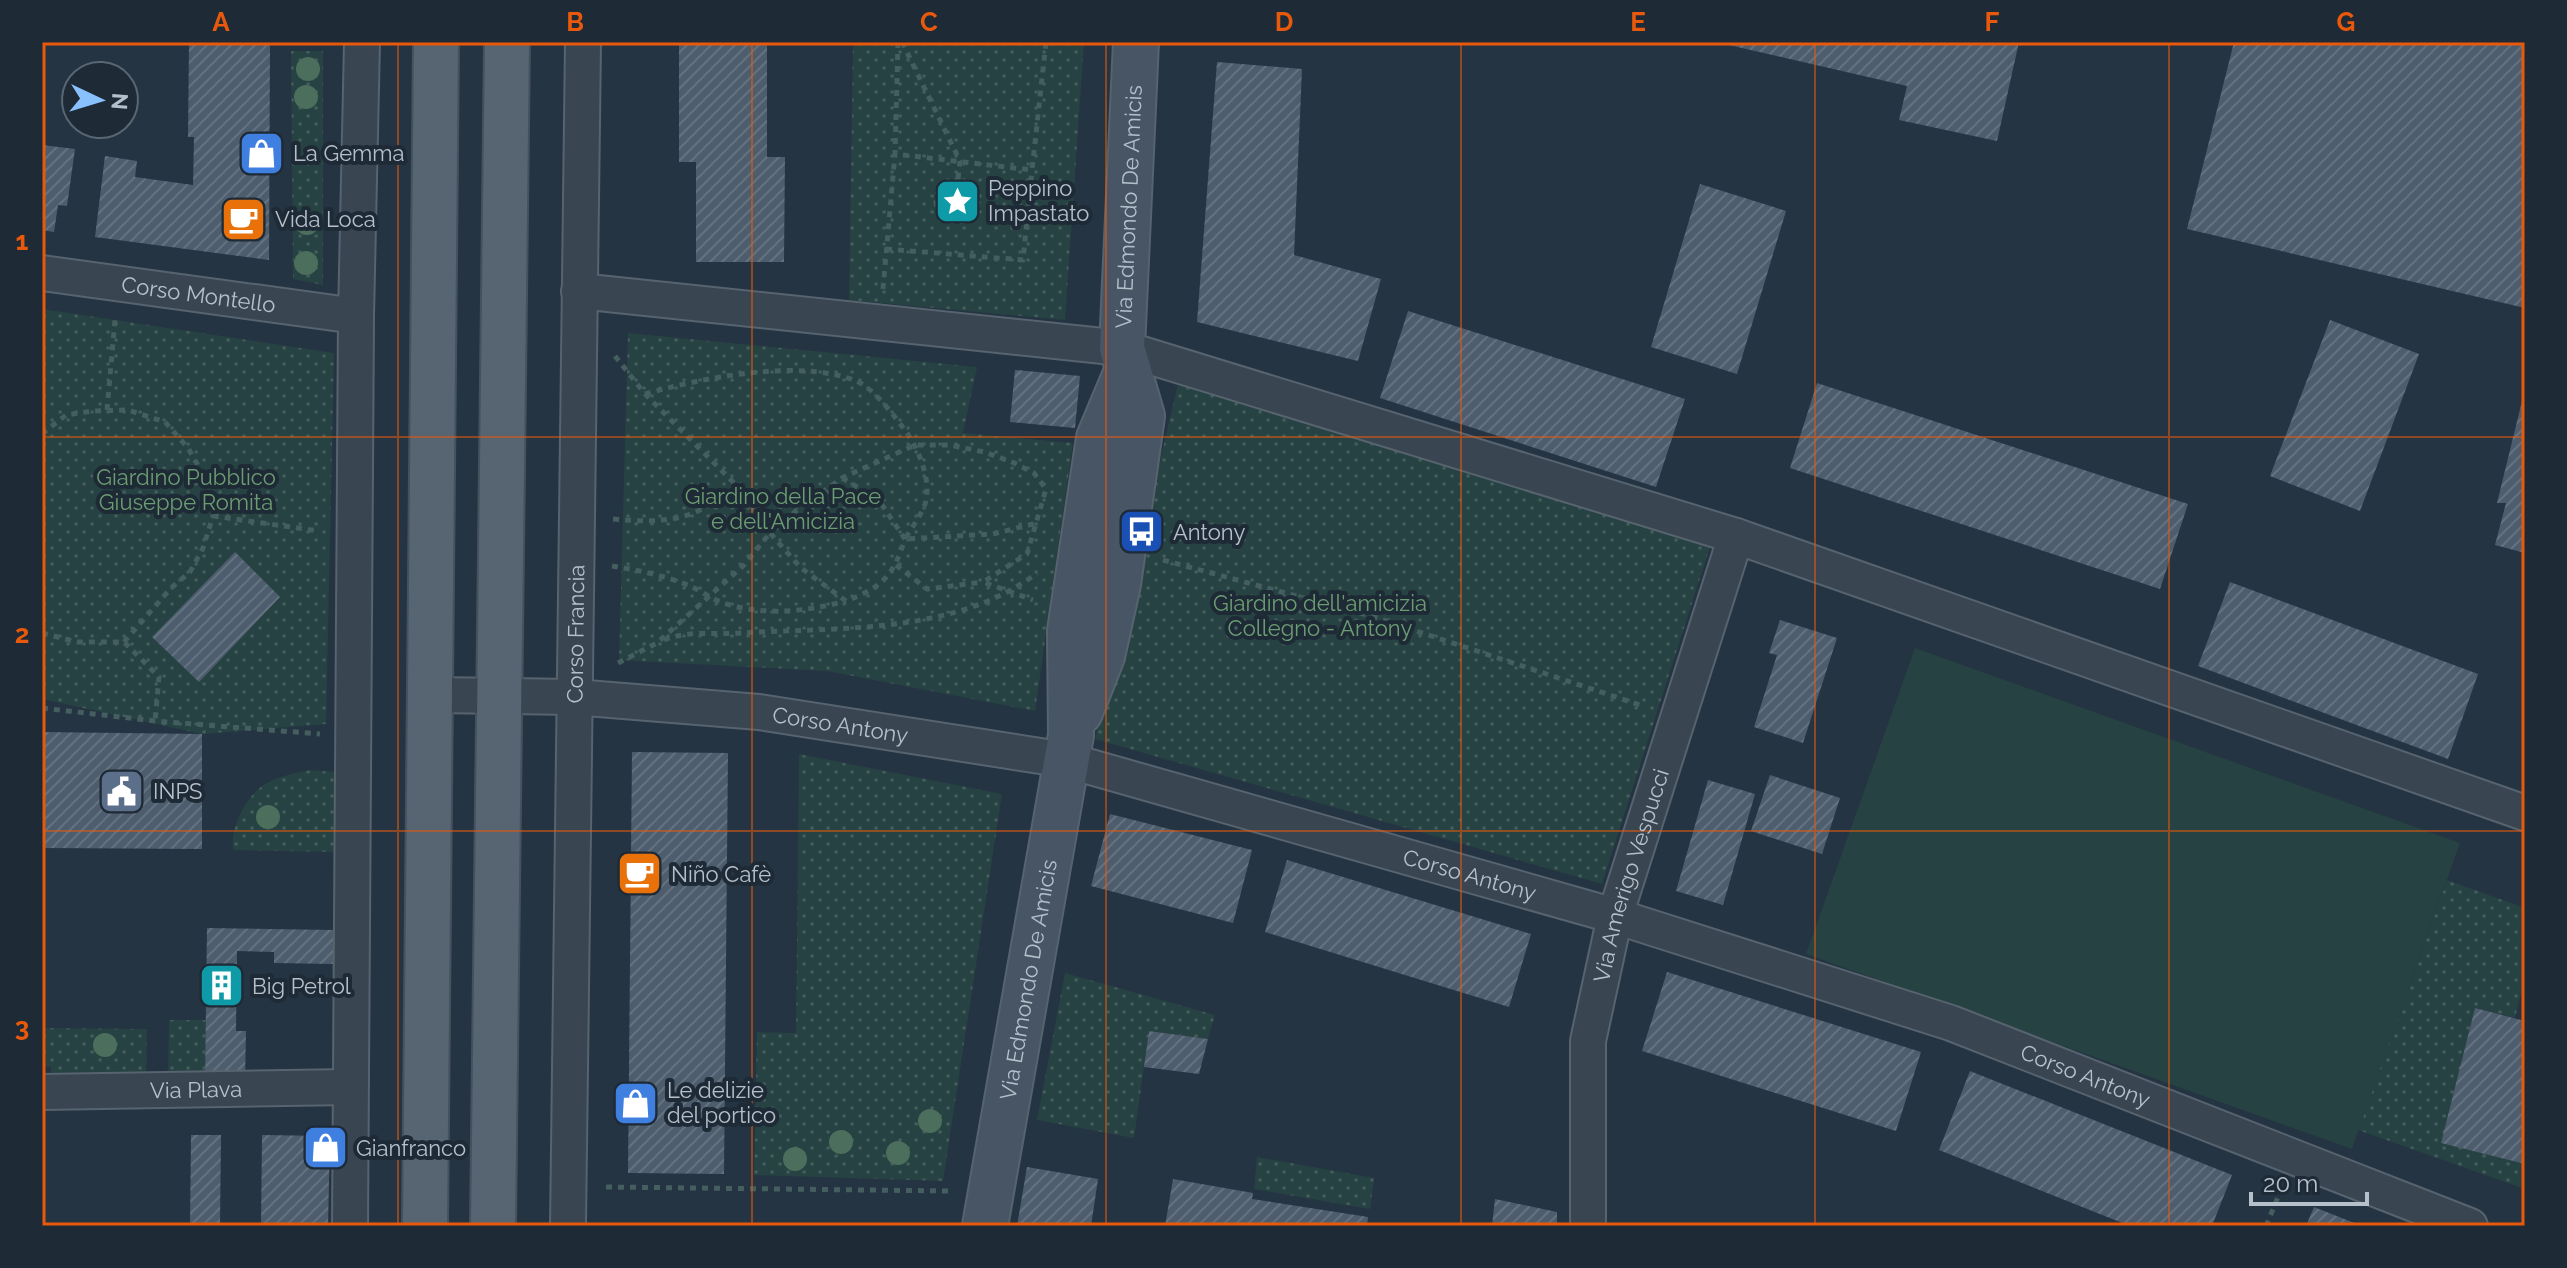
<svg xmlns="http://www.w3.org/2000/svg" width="2567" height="1268" font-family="Raleway,sans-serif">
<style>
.green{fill:url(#green-dots)}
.pitch{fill:#264242}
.building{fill:url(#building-hatch)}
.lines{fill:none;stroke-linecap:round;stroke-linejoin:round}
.street-casing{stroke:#57636e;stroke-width:38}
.secondary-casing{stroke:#57636e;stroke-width:48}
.primary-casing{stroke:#45515d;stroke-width:48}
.path{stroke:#455e5f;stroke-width:5;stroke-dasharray:6 6;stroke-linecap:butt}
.street{stroke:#394551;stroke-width:34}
.secondary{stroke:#475564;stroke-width:44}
.primary{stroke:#576471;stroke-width:44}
.tree{fill:#4c6e5c}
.grid{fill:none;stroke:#e8590c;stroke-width:2;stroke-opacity:0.55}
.labels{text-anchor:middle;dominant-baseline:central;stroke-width:8;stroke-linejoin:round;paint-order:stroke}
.poi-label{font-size:22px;fill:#b5c0cb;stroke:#1e2a36;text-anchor:start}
.street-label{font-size:22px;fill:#b5c0cb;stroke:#1e2a36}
.park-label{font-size:22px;fill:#6c9d72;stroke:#1e2a36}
.neatline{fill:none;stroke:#e8590c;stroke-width:3}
.grid-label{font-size:26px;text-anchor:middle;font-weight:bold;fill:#e8590c}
</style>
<defs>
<pattern id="green-dots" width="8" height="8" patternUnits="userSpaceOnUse" patternTransform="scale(2)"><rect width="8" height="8" fill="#264242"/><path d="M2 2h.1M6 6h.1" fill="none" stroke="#435c5c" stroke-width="1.8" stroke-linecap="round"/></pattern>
<pattern id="building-hatch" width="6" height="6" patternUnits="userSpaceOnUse" patternTransform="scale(2)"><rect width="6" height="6" fill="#4d5d6d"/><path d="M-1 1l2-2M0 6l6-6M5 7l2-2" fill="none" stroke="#647280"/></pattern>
</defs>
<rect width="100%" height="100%" fill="#243442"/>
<!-- green -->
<g class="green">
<path d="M853,42h231l-19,278 -216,-20z"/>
<path d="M291,51h32v234l-30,-6z"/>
<path d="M42,309l292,44 -8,371 -124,10 -160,-35z"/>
<path d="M628,333l349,34 -14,66 110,10 -38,268 -208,-40 -208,-11z"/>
<path d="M1178,384l532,163 -108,337 -507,-145z"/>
<path d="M799,754l203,40 -59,387 -189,-6 3,-143 39,1z"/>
<path d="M311,770l24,2 -1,80 -101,-2c-3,-24 14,-56 34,-67 15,-8 29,-10 44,-13z"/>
<path d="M2447,880l78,28v70l-10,40 -40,-10 -33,135 83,21v25l-167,-59z"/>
<path d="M1065,973l150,42 -7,24 -59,-8 -15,107 -97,-18z"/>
<path d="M169,1020h37l-1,60 -37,-1z"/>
<path d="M42,1028l105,1 -1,50 -95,-1v-11h-9z"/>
<path d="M1257,1157l117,21 -4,31 -116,-20z"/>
</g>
<!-- pitch -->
<path class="pitch" d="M1915,648l545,195 -108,306 -546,-195z"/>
<!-- building -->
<g class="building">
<path d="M189,42h81l-1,218 -174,-23 10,-81 32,5 -2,16 58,8 1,-48h-6z"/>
<path d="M679,42h88v115h18l-1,105h-88v-100h-17z"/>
<path d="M1716,42h303l-22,99 -98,-21 8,-34z"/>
<path d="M2234,42h291v266l-338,-79z"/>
<path d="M1217,62l85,7 -8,186 87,24 -23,82 -161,-39z"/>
<path d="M42,145l33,4 -8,57 -9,-1 -4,27 -12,-2z"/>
<path d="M1700,184l86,27 -49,163 -86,-27z"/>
<path d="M1408,311l277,88 -29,88 -276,-89z"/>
<path d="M2330,320l89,34 -59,157 -90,-35z"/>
<path d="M1015,370l65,6 -5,52 -65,-6z"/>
<path d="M1817,383l371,121 -28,85 -370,-121z"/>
<path d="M2524,393h1v160l-30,-8 11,-42h-9z"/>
<path d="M235,552l45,45 -81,85 -47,-45z"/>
<path d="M2230,582l248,92 -30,85 -250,-93z"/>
<path d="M1780,620l57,18 -34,105 -49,-16 23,-72 -8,-2z"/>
<path d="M42,732l160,2v115l-160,-1z"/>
<path d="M632,752l96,1 -4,421 -96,-1z"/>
<path d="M1770,775l70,23 -18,56 -71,-23z"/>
<path d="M1708,780l47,14 -32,111 -47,-14z"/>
<path d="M1110,814l142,36 -19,73 -142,-37z"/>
<path d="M1287,860l244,74 -22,73 -244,-75z"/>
<path d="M207,928l127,2v34l-60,-1v-11l-37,-1 -1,80h10l-1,49h-40z"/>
<path d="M1667,972l254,80 -25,79 -254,-80z"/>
<path d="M2475,1008l50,13v143l-84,-21z"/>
<path d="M1149,1031l59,8 -9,35 -55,-7z"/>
<path d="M1970,1071l262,104 -20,51h-82l-191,-76z"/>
<path d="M191,1135h30l-1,89 -30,-1z"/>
<path d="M262,1135l68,1 -2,90h-67z"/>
<path d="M1027,1167l71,12 -7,47h-74z"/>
<path d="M1173,1179l80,14 -1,6 116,18 -1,9h-202z"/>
<path d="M1495,1199l62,13v14h-65z"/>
<path d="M2314,1207l48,19h-56z"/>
</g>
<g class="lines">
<defs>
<g id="street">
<path id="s1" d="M42,273l314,43"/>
<path d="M579,291l543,57 614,188 789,277"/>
<path id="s2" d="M430,695l144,2 185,15 307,48 549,156 336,107 519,203"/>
<path id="s3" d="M42,1092l308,-5"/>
<path d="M350,1226l6,-910 6,-274"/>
<path id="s4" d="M568,1226l15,-1184"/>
<path id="s5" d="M1588,1226v-185l27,-125 121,-380"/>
</g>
<g id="secondary">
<path id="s6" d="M1080,712l22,-56 16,-72 24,-168 -20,-68 14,-306"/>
<path id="s7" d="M985,1226l86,-491 -1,-104 29,-193 29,-69"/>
</g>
<g id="primary">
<path d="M425,1226l11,-1184"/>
<path d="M493,1226l14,-1184"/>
</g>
</defs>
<!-- street casing -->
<use href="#street" class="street-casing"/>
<!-- secondary casing -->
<use href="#secondary" class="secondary-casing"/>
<!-- primary casing -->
<use href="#primary" class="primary-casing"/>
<!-- path -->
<g class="path">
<path d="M898,42l-3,112 137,16 14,-128"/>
<path d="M902,42l58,119 -2,18"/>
<circle cx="957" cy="201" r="21"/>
<path d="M886,249l137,11 9,-90"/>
<path d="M883,289l12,-135"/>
<path d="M615,356l30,38 98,98 27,41 -26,32 -87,78 -39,20"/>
<path d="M645,394c56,-16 156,-36 211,-13 18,7 39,36 51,52 13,19 26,51 17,74 -5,11 -13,22 -19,32l88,-5 44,-11"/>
<path d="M107,410l8,-90"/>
<path d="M42,434l24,-19 26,-4 36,-1 37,12 23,26 20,35 5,33 106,15"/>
<path d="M842,478l36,21 27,40c-12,37 -22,48 -59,62l-45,-33 -31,-35 26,-22 46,-33 73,-33h35l34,7 28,10 22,11 12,16 -19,65 -44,28 50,18"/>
<path d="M613,519c51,5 84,2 123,-34"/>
<path d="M1163,560l208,56 272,90"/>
<path d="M896,565l31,24 56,-7"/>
<path d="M612,566c26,4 54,10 78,20 11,5 22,13 33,17 41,13 82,9 123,-2"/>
<path d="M42,633l35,9h47l35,35 -4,44"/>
<path d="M664,640c24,-10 52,-5 78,-7 97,-6 213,2 295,-60"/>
<path d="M124,642l47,-54 19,-16 13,-24 10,-32"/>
<path d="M42,708l113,13 165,13"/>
<path d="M606,1187l346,4"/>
<path d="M2266,1226l15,-36"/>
</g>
<!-- street -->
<use href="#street" class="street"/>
<!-- secondary -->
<use href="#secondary" class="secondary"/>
<!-- primary -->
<use href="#primary" class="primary"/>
</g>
<!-- trees -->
<g class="tree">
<circle cx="308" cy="69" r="12"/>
<circle cx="306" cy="97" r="12"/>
<circle cx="307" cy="223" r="12"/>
<circle cx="306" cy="263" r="12"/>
<circle cx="268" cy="817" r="12"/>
<circle cx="105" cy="1045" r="12"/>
<circle cx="930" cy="1121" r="12"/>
<circle cx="841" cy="1142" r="12"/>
<circle cx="898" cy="1153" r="12"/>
<circle cx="795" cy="1159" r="12"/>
</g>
<!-- grid -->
<path class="grid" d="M398,42v1184M752,42v1184M1106,42v1184M1461,42v1184M1815,42v1184M2169,42v1184M42,437h2483M42,831h2483"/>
<!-- icons -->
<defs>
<symbol id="shop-square" viewBox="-11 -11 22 22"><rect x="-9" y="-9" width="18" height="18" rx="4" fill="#3f7fe0" stroke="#1e2a36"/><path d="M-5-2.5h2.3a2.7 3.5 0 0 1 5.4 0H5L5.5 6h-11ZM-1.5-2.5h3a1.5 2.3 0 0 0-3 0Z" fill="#fff"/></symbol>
<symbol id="sight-square" viewBox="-11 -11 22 22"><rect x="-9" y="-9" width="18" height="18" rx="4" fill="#0f9aa8" stroke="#1e2a36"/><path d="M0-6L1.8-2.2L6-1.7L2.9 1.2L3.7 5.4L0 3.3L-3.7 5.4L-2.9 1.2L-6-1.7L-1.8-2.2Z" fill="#fff"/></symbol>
<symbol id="cafe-square" viewBox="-11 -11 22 22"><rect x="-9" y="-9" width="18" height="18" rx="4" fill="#e8710a" stroke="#1e2a36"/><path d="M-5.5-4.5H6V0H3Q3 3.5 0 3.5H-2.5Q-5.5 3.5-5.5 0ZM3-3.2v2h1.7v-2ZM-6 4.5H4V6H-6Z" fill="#fff"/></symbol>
<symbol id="bus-square" viewBox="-11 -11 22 22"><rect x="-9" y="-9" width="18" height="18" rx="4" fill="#1a4fb4" stroke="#1e2a36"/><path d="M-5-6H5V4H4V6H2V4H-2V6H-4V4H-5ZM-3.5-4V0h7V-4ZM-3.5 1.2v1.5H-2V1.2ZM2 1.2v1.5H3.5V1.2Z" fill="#fff"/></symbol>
<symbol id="civic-square" viewBox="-11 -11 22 22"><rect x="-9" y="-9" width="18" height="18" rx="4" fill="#5c6f8a" stroke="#1e2a36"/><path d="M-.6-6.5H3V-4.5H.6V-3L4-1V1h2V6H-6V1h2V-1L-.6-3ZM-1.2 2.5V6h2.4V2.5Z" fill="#fff"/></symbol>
<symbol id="building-square" viewBox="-11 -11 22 22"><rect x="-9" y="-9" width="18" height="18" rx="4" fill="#0f9aa8" stroke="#1e2a36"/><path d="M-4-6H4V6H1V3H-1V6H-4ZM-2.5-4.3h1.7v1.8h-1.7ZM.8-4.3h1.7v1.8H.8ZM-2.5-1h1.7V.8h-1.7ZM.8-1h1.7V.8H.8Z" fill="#fff"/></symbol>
</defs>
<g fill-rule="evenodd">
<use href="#shop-square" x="236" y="128" width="51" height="51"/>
<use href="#sight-square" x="932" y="176" width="51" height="51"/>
<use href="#cafe-square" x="218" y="194" width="51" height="51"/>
<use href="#bus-square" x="1116" y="506" width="51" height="51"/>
<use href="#civic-square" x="96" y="766" width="51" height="51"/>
<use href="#cafe-square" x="614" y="848" width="51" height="51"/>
<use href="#building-square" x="196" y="960" width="51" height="51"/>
<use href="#shop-square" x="610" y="1078" width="51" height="51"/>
<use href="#shop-square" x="300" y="1122" width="51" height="51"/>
</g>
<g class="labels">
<!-- poi labels -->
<g class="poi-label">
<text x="293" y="153">La Gemma</text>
<text x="988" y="188">Peppino<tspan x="988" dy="25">Impastato</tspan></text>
<text x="275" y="219">Vida Loca</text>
<text x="1173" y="532">Antony</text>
<text x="153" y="791">INPS</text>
<text x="671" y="874">Niño Cafè</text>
<text x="252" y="986">Big Petrol</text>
<text x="667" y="1090">Le delizie<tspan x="667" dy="25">del portico</tspan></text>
<text x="356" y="1148">Gianfranco</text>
</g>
<!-- street labels -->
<g class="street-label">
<text stroke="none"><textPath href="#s6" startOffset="516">Via Edmondo De Amicis</textPath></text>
<text stroke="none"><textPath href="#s1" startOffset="158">Corso Montello</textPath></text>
<text stroke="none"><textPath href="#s4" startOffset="592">Corso Francia</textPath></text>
<text stroke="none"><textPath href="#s2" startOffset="412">Corso Antony</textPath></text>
<text stroke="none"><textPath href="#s2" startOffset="1060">Corso Antony</textPath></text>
<text stroke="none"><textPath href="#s5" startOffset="356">Via Amerigo Vespucci</textPath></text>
<text stroke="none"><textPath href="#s7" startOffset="250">Via Edmondo De Amicis</textPath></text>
<text stroke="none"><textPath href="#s2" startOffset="1708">Corso Antony</textPath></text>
<text stroke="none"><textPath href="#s3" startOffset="154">Via Plava</textPath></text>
</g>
<!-- park labels -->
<g class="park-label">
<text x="186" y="477">Giardino Pubblico<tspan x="186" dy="25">Giuseppe Romita</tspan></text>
<text x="783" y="496">Giardino della Pace<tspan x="783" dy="25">e dell'Amicizia</tspan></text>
<text x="1320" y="603">Giardino dell'amicizia<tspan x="1320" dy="25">Collegno - Antony</tspan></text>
</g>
</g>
<!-- border -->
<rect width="2567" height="1268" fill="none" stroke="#1e2a36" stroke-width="88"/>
<!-- north arrow -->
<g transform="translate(100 100) rotate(94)"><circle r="38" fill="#1e2a36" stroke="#5a6672" stroke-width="2"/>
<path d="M0-6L14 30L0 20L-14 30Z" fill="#89c1fc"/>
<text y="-12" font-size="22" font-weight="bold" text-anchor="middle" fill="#b5c0cb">N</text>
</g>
<!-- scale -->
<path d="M2251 1192v12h116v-12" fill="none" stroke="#b5c0cb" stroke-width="4"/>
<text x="2263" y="1192" font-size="24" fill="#b5c0cb" stroke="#1e2a36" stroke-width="6" paint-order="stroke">20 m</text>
<rect x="44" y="44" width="2479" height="1180" class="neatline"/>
<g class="grid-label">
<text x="221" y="31">A</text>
<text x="575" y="31">B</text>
<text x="929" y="31">C</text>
<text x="1284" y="31">D</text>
<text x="1638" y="31">E</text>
<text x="1992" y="31">F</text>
<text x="2346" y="31">G</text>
<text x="22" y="250">1</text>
<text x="22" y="643">2</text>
<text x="22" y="1036">3</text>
</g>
</svg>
